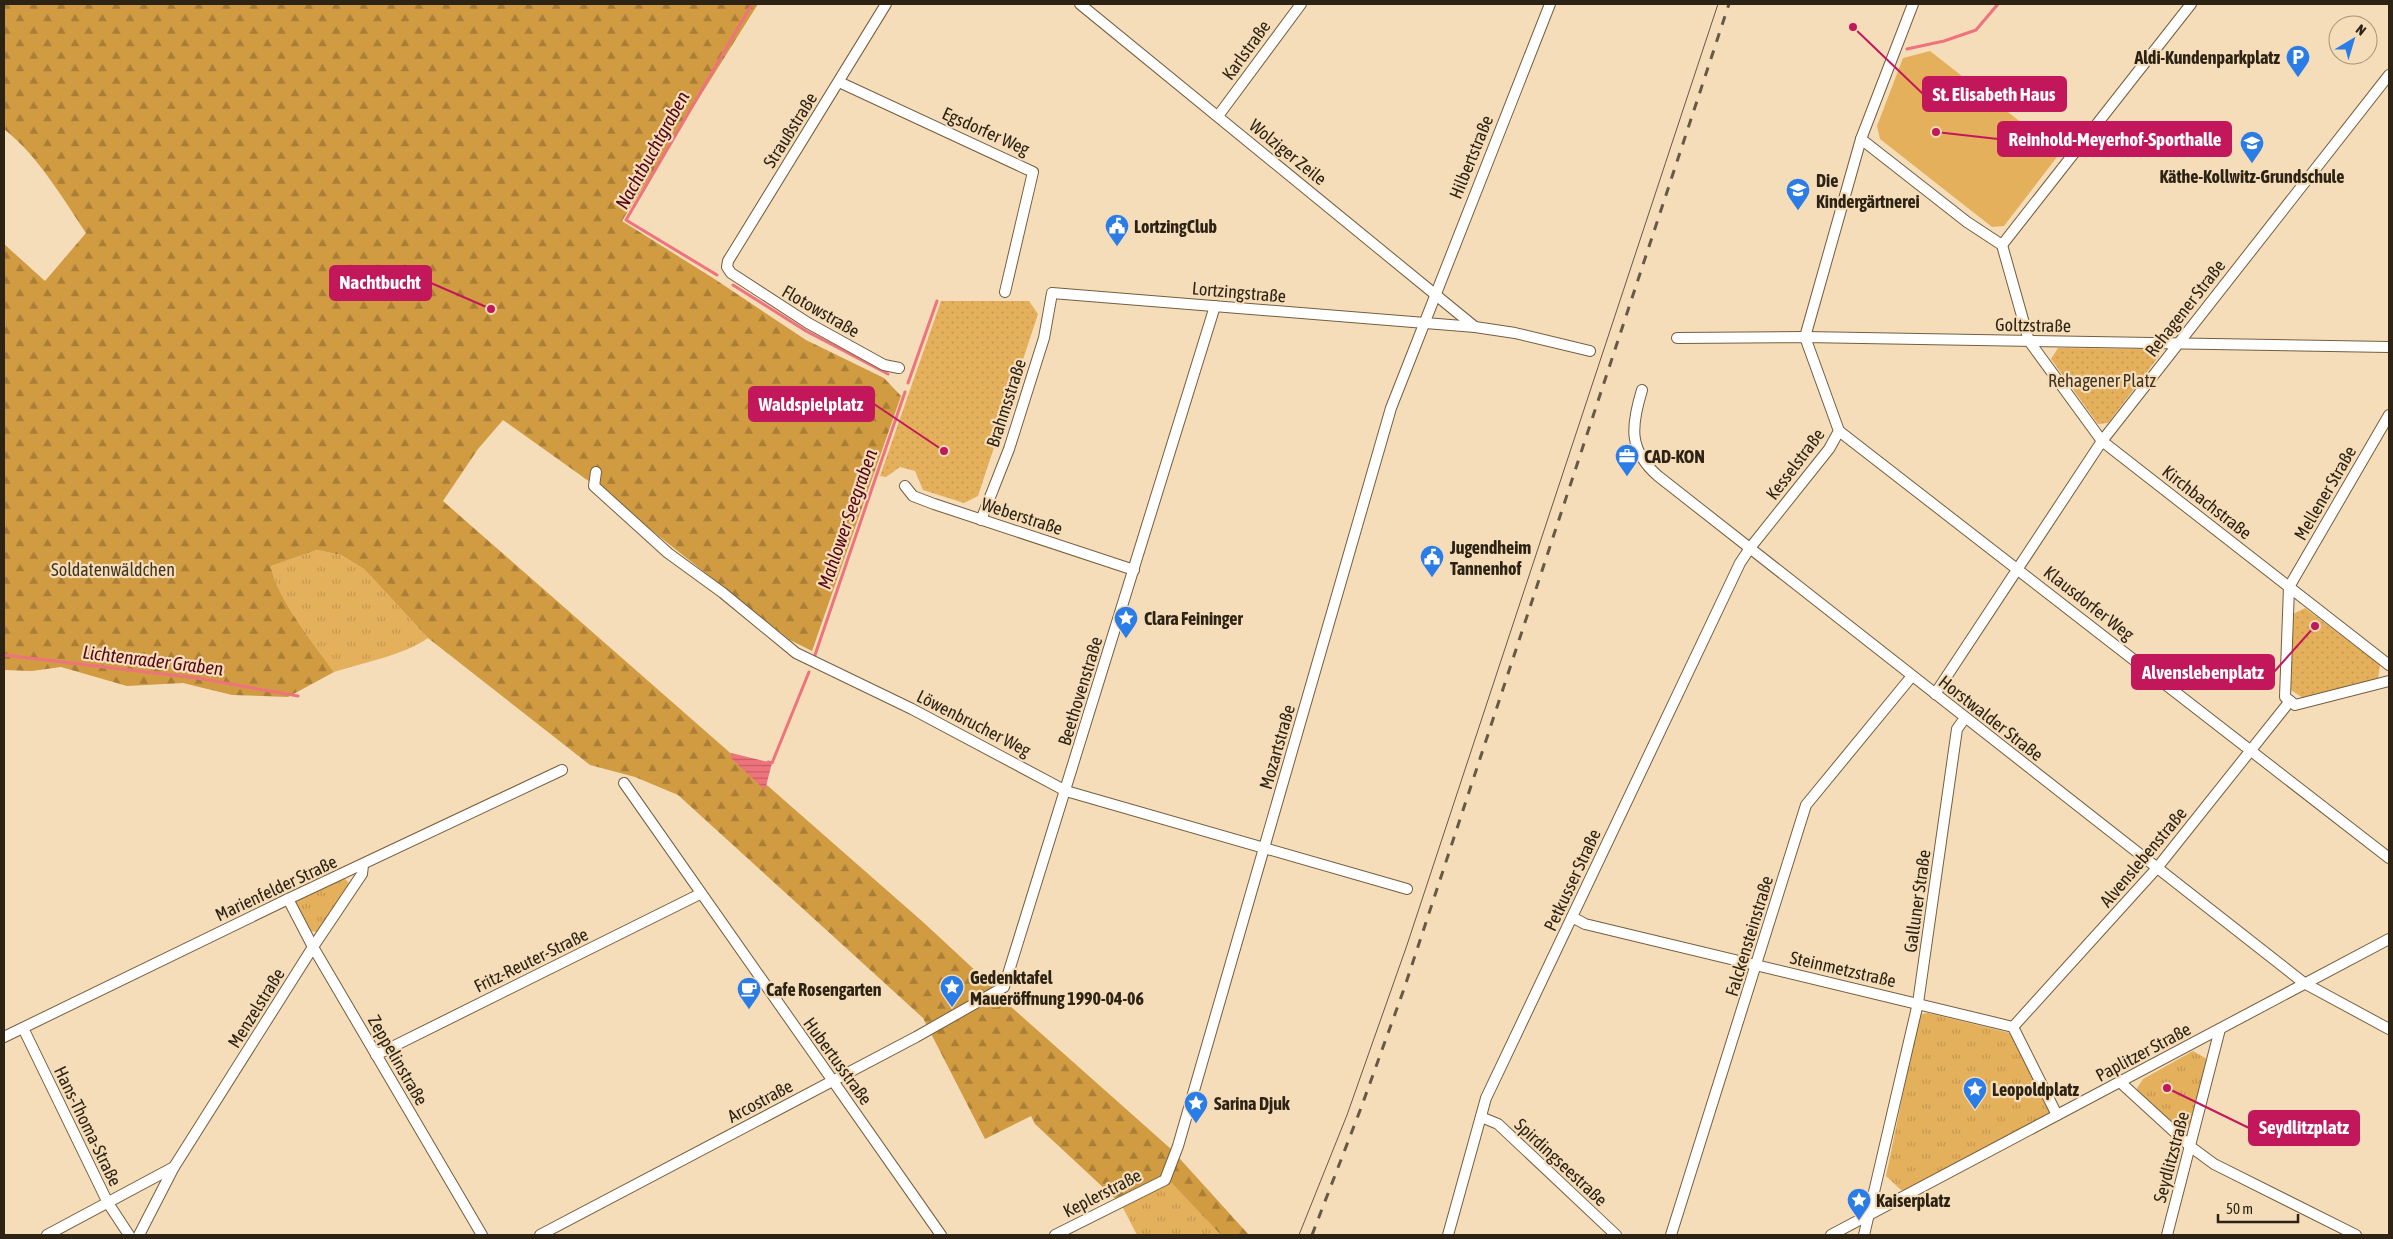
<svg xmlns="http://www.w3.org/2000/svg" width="2393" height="1239" font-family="'Asap Condensed',sans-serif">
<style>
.grass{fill:url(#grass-tufts)}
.forest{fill:url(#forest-firs)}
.park{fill:url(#park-dots)}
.pitch{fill:#e5b05c}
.water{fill:url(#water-rules)}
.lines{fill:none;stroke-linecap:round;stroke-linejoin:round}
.stream{stroke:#ef737d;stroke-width:3}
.street-casing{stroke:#745e3e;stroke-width:12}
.street{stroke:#fff;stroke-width:10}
.tram{stroke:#675945;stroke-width:1}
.rail{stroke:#675945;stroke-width:3;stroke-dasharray:9 9;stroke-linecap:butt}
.labels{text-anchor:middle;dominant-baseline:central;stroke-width:4.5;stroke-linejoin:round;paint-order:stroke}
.street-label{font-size:18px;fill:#2c2315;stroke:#f6ddba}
.poi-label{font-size:18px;font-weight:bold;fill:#2c2315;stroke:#f6ddba;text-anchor:start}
.park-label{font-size:18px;fill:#40331f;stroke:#f6ddba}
.water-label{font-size:19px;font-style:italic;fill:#550517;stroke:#f6ddba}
.leader{fill:none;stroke:#c2185b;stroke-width:2}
.callout-dot{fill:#c2185b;stroke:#f6ddba;stroke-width:2}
.callout{fill:#c2185b;stroke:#c2185b;stroke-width:2}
.callout-label{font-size:19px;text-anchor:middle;font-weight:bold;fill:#fff}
</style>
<defs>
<pattern id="grass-tufts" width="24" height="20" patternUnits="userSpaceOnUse" patternTransform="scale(1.25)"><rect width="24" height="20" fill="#e5b05c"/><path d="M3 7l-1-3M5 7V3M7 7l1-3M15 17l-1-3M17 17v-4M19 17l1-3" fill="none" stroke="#c5974f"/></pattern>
<pattern id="forest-firs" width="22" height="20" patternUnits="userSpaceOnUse" patternTransform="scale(1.25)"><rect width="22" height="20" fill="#d19b42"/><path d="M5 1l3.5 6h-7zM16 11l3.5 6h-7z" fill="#aa7e36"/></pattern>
<pattern id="park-dots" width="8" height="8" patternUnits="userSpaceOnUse" patternTransform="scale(1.25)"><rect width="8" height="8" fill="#e5b05c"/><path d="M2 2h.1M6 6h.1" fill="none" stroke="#c5974f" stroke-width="1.8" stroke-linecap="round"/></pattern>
<pattern id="water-rules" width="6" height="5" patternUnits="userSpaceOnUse" patternTransform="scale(1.25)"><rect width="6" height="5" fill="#ef737d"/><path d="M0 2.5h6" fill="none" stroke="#c25e65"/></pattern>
</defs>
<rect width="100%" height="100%" fill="#f6ddba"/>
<!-- grass -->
<g class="grass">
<path d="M317,550l24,5 23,14 64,69c-26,18 -63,24 -94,34 -20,-28 -57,-73 -63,-106z"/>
<path d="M344,878l7,7 -33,47 -8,-1 -16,-30z"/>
<path d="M1928,1013l82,20 40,78 -2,4 -143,76 -4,-1 -15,-14 33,-160 2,-2z"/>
<path d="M2193,1051l14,8v3l-16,62 -9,6 -43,-36 -2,-6 6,-9z"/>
<path d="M1169,1179l52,56h-84l-16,-31z"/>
</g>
<!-- forest -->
<path class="forest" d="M4,4h754l-136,217 91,57 93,62 78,38 17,18 -89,255 -22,-11 -193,-153 -94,-67 -25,29 -35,52 480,421 69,64 8,11 171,152 78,86h-28l-52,-55 -48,24 -86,-80 -4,-8 -46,23 -62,-121 -245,-223 -43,-18 -45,-12 -162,-127 -64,-69 -23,-14 -24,-5 -46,16c6,33 43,78 63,106l-46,25 -56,-2 -49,-12 -56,3 -66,-19 -29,4 -28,-1v-426l41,37 41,-48c-25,-37 -47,-76 -82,-104z"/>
<!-- park -->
<g class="park">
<path d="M941,301h88l9,13 -60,182 -14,7 -41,-13 -8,-19 -15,-4 -14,10 -6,-1z"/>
<path d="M2058,348l95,1 6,7 -51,67 -10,1 -47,-65z"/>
<path d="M2305,608l75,57 -2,14 -75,19 -12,-8 2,-76z"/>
</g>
<!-- pitch -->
<path class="pitch" d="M1930,51l130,102 -56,73 -12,1 -112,-88 -3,-13 26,-68z"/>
<!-- water -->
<path class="water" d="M731,753l41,10 -7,27 -34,-32z"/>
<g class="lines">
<!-- stream -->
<g class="stream">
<path d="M1907,49l37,-8 32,-11 22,-26"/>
<path d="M717,275l-91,-55 126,-216"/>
<path d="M733,285l73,46 82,43"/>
<path d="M908,383l29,-82"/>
<path d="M4,655l193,23 101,18"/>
<path d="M815,655l90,-263"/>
<path d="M768,762l4,1 37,-91"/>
</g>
<defs>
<g id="street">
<path d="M886,4l-158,257 -1,6 4,6 77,50 76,42 15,3"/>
<path d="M1080,4l395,323"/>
<path d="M839,82l194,90 -28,120"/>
<path d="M1218,116l83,-112"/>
<path d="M1861,139l106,83 35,23 27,96 73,100 287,224"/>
<path d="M2002,245l189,-241"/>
<path d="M1805,337l56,-198 52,-135"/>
<path d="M1677,338l128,-1 584,10"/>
<path d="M1642,390c-11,36 -14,60 16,86l646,507 85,46"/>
<path d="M2389,415l-100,172 -4,110 10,8 94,-24"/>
<path d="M1839,431l550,427"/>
<path d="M596,472l-2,14 74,67 55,40 73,60 116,56 154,82 341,98"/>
<path d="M905,486l8,10 21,8 200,66"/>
<path d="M981,520l28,-71 35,-111 8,-45 423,34 40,6 75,18"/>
<path d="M1935,694l167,-253 287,-366"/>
<path d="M624,783l317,452"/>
<path d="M288,899l25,48 169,288"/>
<path d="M1572,917l13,7 428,103 44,88"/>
<path d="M2013,1027l144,-159 133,-167"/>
<path d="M23,1028l85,175 21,32"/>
<path d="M4,1037l282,-137 276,-130"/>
<path d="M376,1055l324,-161"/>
<path d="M2120,1082l71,65 23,17 142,71"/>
<path d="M1481,1117l17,7 118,111"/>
<path d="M47,1235l127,-68"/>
<path d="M139,1235l35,-68 139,-220 49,-73 1,-9"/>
<path d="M540,1235l376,-198 88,-50 211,-681"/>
<path d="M1055,1235l110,-55 13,-34 213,-738 159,-404"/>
<path d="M1448,1235l38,-137 254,-535 10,-15 79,-99 10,-18 -34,-94"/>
<path d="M1671,1235l135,-430 106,-129"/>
<path d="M1831,1235l558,-296"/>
<path d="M1864,1235l54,-232 39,-274 8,-11"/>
<path d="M2167,1235l53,-206"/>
</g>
</defs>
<!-- street casing -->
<use href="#street" class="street-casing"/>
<!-- street -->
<use href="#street" class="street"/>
<!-- tram -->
<path class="tram" d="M1299,1235l48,-120 60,-170 311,-941"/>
<!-- rail -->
<path class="rail" d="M1312,1235l49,-127 43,-119 325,-985"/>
</g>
<!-- icons -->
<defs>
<symbol id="parking-pin" viewBox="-11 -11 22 30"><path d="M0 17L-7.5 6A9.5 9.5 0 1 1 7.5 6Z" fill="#2a7ce7" stroke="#f6ddba"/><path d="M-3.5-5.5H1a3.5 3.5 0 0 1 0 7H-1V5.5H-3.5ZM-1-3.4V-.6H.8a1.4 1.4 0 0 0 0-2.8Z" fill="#fff"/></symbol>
<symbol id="school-pin" viewBox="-11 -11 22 30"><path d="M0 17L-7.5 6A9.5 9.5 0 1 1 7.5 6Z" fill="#2a7ce7" stroke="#f6ddba"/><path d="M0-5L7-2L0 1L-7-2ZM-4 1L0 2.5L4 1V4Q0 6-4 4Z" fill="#fff"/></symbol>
<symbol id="civic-pin" viewBox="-11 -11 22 30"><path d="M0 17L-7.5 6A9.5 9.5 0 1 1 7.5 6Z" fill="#2a7ce7" stroke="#f6ddba"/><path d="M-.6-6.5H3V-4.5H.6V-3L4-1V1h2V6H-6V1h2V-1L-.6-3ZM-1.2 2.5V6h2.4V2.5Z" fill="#fff"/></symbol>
<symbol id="office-pin" viewBox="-11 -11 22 30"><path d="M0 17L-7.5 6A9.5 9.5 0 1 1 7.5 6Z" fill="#2a7ce7" stroke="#f6ddba"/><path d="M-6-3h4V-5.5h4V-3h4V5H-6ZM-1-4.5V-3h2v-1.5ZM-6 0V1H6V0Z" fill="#fff"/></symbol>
<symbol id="sight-pin" viewBox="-11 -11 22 30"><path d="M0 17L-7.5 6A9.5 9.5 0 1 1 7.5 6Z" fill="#2a7ce7" stroke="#f6ddba"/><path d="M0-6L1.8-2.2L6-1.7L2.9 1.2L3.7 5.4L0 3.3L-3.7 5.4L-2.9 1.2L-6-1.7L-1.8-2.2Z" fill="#fff"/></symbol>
<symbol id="cafe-pin" viewBox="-11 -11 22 30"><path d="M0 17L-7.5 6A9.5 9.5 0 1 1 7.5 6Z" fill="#2a7ce7" stroke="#f6ddba"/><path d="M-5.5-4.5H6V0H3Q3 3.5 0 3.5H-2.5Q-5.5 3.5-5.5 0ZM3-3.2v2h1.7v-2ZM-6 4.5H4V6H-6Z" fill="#fff"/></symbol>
</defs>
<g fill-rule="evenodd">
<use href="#parking-pin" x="2284" y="43" width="28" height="38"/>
<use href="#school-pin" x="2238" y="129" width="28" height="38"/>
<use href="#school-pin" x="1784" y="176" width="28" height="38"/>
<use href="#civic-pin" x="1103" y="212" width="28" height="38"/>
<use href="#office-pin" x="1613" y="442" width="28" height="38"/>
<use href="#civic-pin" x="1418" y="543" width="28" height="38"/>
<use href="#sight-pin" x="1112" y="604" width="28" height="38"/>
<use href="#sight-pin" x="938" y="973" width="28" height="38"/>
<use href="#cafe-pin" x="735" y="975" width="28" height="38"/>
<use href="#sight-pin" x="1961" y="1075" width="28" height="38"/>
<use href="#sight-pin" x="1182" y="1089" width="28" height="38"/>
<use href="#sight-pin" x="1845" y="1186" width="28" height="38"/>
</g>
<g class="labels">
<!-- street labels -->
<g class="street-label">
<text transform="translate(1246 50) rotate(-54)">Karlstraße</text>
<text transform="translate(790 130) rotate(-58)">Straußstraße</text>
<text transform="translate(986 131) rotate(24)">Egsdorfer Weg</text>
<text transform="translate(1288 152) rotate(39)">Wolziger Zeile</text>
<text transform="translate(1471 157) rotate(-68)">Hilbertstraße</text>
<text transform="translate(1239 292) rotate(5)">Lortzingstraße</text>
<text transform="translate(2185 308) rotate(-52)">Rehagener Straße</text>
<text transform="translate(821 311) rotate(30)">Flotowstraße</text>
<text transform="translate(2033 325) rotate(1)">Goltzstraße</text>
<text transform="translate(1006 403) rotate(-72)">Brahmsstraße</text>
<text transform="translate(1795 464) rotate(-53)">Kesselstraße</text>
<text transform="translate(2325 493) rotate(-60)">Mellener Straße</text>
<text transform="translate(2207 502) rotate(38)">Kirchbachstraße</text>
<text transform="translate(1022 516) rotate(18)">Weberstraße</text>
<text transform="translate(2089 603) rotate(38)">Klausdorfer Weg</text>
<text transform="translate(1080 691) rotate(-73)">Beethovenstraße</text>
<text transform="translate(1991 718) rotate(38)">Horstwalder Straße</text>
<text transform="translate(974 723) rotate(27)">Löwenbrucher Weg</text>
<text transform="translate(1277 747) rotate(-74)">Mozartstraße</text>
<text transform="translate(2143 857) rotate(-50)">Alvenslebenstraße</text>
<text transform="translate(1572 880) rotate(-65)">Petkusser Straße</text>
<text transform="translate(276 888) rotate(-25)">Marienfelder Straße</text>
<text transform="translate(1917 901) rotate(-82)">Galluner Straße</text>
<text transform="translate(1749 936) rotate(-73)">Falckensteinstraße</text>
<text transform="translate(531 960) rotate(-26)">Fritz-Reuter-Straße</text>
<text transform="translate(1843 969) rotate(13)">Steinmetzstraße</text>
<text transform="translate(256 1008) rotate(-58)">Menzelstraße</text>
<text transform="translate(2143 1052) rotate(-28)">Paplitzer Straße</text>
<text transform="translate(398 1060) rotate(60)">Zeppelinstraße</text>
<text transform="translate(838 1061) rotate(54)">Hubertusstraße</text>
<text transform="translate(760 1101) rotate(-28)">Arcostraße</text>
<text transform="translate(88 1126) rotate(64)">Hans-Thoma-Straße</text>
<text transform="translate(2171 1157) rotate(-75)">Seydlitzstraße</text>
<text transform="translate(1561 1162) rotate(43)">Spirdingseestraße</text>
<text transform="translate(1102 1193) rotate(-27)">Keplerstraße</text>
</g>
<!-- poi labels -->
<g class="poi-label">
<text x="2280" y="57" text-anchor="end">Aldi-Kundenparkplatz</text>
<text x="2252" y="176" text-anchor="middle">Käthe-Kollwitz-Grundschule</text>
<text x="1816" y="180">Die<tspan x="1816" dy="21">Kindergärtnerei</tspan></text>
<text x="1134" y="226">LortzingClub</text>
<text x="1644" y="456">CAD-KON</text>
<text x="1450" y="547">Jugendheim<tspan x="1450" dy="21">Tannenhof</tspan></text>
<text x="1144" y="618">Clara Feininger</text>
<text x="970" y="977">Gedenktafel<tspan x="970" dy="21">Maueröffnung 1990-04-06</tspan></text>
<text x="766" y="989">Cafe Rosengarten</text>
<text x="1992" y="1089">Leopoldplatz</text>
<text x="1214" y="1103">Sarina Djuk</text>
<text x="1876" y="1200">Kaiserplatz</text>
</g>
<!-- park labels -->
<g class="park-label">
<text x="2102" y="380">Rehagener Platz</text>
<text x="113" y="569">Soldatenwäldchen</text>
</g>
<!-- water labels -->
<g class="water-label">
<text transform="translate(652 150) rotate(-61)">Nachtbuchtgraben</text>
<text transform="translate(847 519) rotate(-71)">Mahlower Seegraben</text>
<text transform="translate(153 660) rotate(7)">Lichtenrader Graben</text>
</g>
</g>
<!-- callouts -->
<path class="leader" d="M1853 27L1923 94M1936 132L1998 139M491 309L431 283M944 451L874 404M2315 626L2274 672M2167 1088L2249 1128"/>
<g class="callout-dot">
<circle cx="1853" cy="27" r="5"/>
<circle cx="1936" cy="132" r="5"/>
<circle cx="491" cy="309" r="5"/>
<circle cx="944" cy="451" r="5"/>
<circle cx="2315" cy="626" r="5"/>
<circle cx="2167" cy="1088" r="5"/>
</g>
<g class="callout">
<rect x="1923" y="77" width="143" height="34" rx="5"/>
<rect x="1998" y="122" width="233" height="34" rx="5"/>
<rect x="330" y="266" width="101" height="34" rx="5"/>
<rect x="749" y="387" width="125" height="34" rx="5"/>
<rect x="2132" y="655" width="142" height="34" rx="5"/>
<rect x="2249" y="1111" width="110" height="34" rx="5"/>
</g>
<g class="callout-label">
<text x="1994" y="101">St. Elisabeth Haus</text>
<text x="2115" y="146">Reinhold-Meyerhof-Sporthalle</text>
<text x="380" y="289">Nachtbucht</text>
<text x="811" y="411">Waldspielplatz</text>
<text x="2203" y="679">Alvenslebenplatz</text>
<text x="2304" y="1134">Seydlitzplatz</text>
</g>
<!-- border -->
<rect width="2393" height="1239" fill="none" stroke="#2c2315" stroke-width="10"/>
<!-- north arrow -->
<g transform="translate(2353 40) rotate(38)"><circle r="24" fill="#f6ddba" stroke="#a59378"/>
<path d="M0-4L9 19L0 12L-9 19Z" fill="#2a7ce7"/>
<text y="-8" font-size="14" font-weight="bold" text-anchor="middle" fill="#2c2315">N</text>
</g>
<!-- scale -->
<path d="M2218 1214v8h80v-8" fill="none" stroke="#2c2315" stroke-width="2.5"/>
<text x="2226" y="1214" font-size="15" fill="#2c2315" stroke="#f6ddba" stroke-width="4" paint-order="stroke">50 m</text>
</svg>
